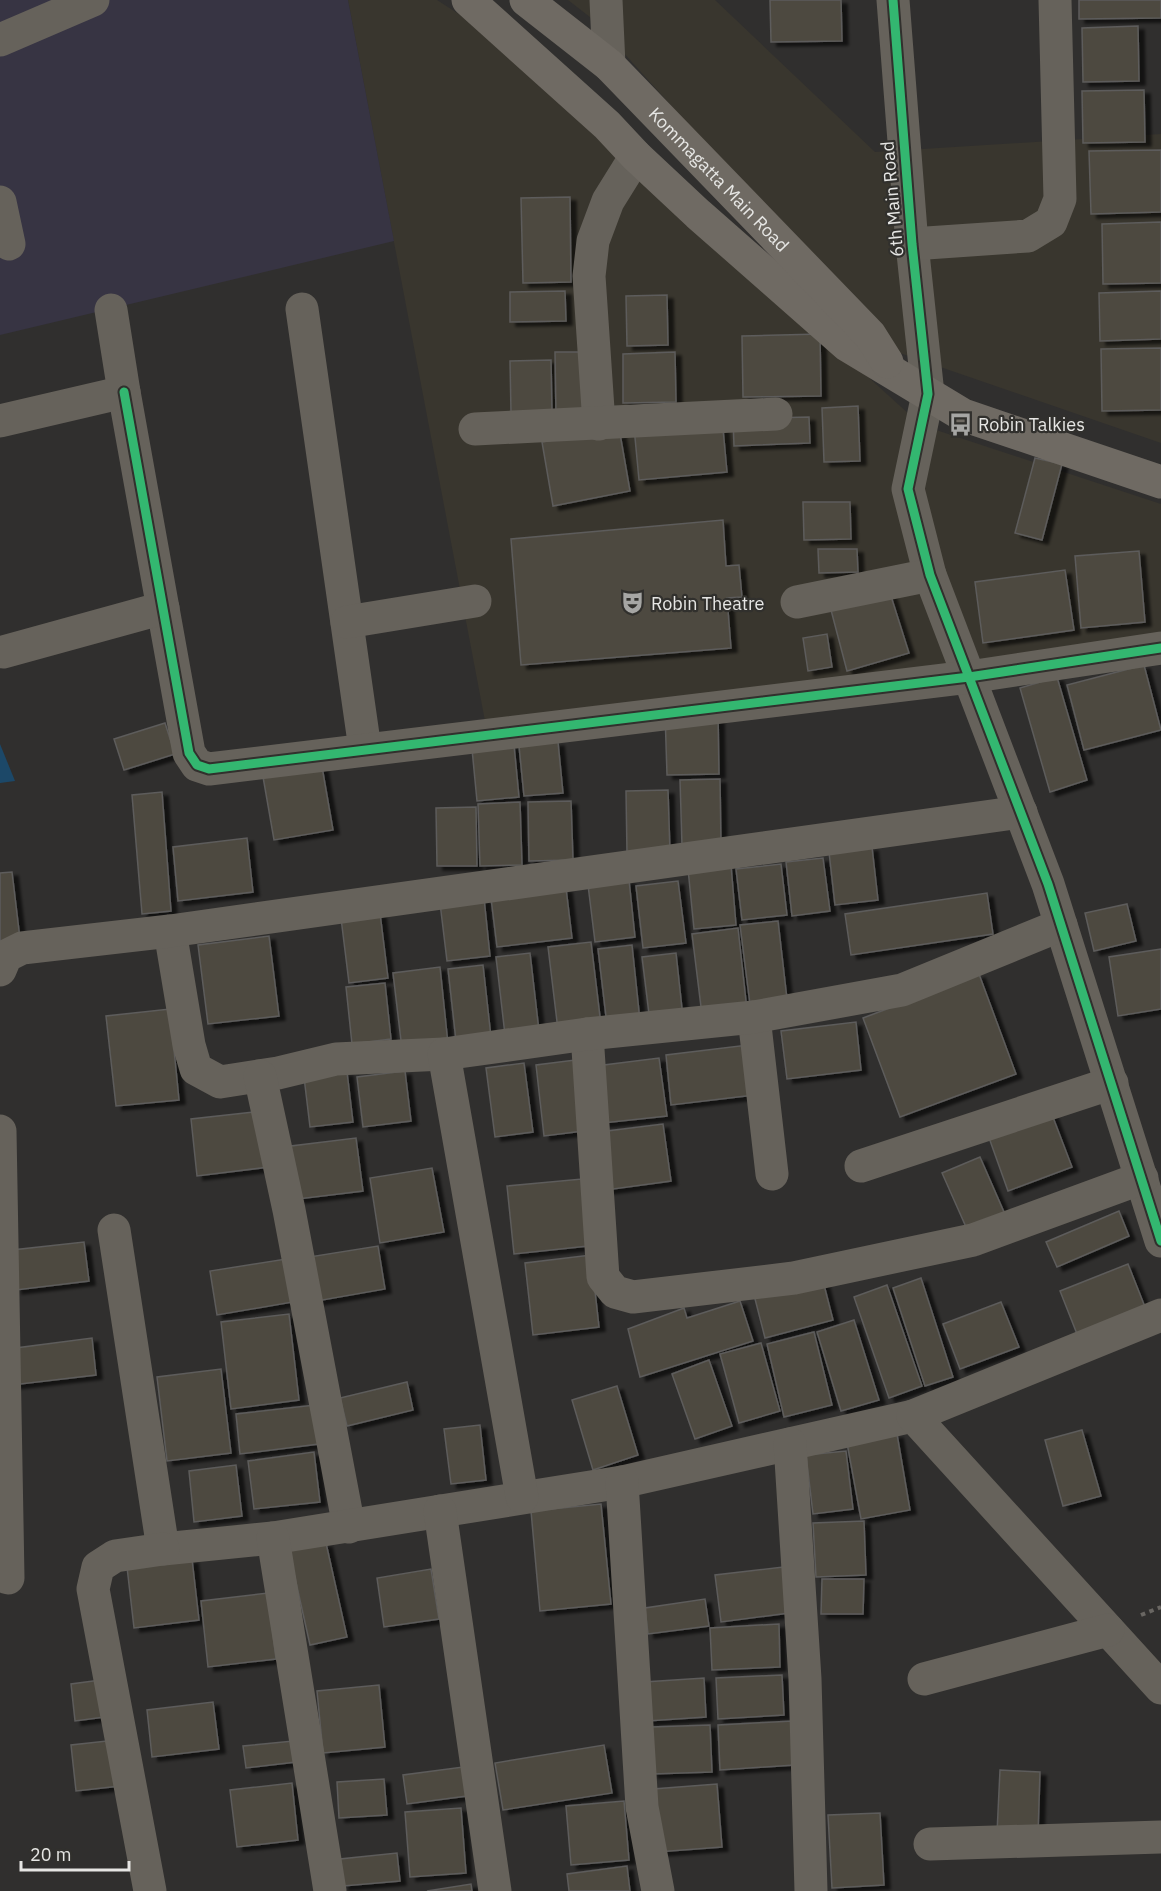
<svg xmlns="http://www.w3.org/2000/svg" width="1161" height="1891" font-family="'IBM Plex Sans',sans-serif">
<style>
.built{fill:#39362e}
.industrial{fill:#373443}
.water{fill:#1c4868}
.building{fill:#4e4a40;stroke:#5d5c5b;stroke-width:1.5;filter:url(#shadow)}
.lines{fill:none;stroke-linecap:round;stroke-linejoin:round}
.path{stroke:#696662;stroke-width:4;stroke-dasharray:4.5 4.5;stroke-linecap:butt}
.minor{stroke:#66625b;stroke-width:33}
.major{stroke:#6f6a63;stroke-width:33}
.cycleway-casing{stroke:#31302d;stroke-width:13}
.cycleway{stroke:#33b770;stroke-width:9}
.labels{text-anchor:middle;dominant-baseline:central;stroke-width:4.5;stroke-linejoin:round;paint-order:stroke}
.street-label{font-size:18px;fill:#e6e6e4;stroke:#31302d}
.poi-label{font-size:18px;fill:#e6e6e4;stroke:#31302d;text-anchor:start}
</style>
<defs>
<filter id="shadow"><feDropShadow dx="6" dy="4" stdDeviation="1.5" flood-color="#0009"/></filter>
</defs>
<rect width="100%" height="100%" fill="#302f2e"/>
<!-- built -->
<g class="built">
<path d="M348,0h89l56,36 428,389 240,79v134l-676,83z"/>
<path d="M568,0h147l160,152 286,-18v309l-270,-93 -296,-329z"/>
</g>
<!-- industrial -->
<path class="industrial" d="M0,0h348l46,241 -394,94z"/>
<!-- water -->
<path class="water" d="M0,744l15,37 -15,2z"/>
<!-- building -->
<g class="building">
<path d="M770,0h71l1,41 -71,1z"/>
<path d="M1079,0h82v18l-82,1z"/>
<path d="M1138,26l1,55 -56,1 -1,-54z"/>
<path d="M1144,90l1,52 -62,1 -1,-52z"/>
<path d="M1161,150v62l-70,2 -2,-63z"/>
<path d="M570,197l1,85 -48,1 -2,-85z"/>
<path d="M1161,222v61l-58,1 -1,-60z"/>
<path d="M565,291l1,30 -56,1v-30z"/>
<path d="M1161,291v48l-61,2 -1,-48z"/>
<path d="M667,295l1,50 -41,1 -1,-50z"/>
<path d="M820,334l1,62 -78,1 -1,-61z"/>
<path d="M1161,348v62l-59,1 -1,-62z"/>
<path d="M555,352h31l1,62 -31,1z"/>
<path d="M675,352l1,50 -53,1v-49z"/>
<path d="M551,360l1,52 -41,1 -1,-52z"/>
<path d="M858,406l2,55 -36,1 -2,-54z"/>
<path d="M809,417l1,26 -76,3 -1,-27z"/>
<path d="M722,418l5,54 -88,8 -5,-53z"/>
<path d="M619,428l11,63 -77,15 -11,-64z"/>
<path d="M1035,458l27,6 -20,76 -27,-7z"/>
<path d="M803,502h47l1,37 -47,1z"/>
<path d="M723,520l3,46 13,-1 3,32 -15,1 4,50 -210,17 -10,-126z"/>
<path d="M818,549h39l1,23 -39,1z"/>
<path d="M1139,551l6,71 -64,6 -6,-72z"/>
<path d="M1065,570l9,60 -91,13 -8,-61z"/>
<path d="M890,593l19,60 -62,18 -16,-61z"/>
<path d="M827,634l5,33 -24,4 -5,-33z"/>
<path d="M1144,665l17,65 -77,20 -17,-65z"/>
<path d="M1057,677l30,103 -37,12 -30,-104z"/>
<path d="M718,712l1,62 -52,1 -2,-62z"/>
<path d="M165,723l10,31 -51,16 -10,-31z"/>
<path d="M558,742l5,51 -39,3 -5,-50z"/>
<path d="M514,745l5,52 -42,4 -5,-52z"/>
<path d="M321,761l12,69 -59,10 -12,-69z"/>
<path d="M720,779l1,66 -39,1 -2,-66z"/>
<path d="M668,790l2,62 -43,2 -1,-63z"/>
<path d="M162,792l9,119 -29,3 -10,-119z"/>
<path d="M571,801l2,59 -44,1 -1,-59z"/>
<path d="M520,802l2,63 -42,1 -2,-62z"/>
<path d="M476,807l1,59h-40l-1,-58z"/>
<path d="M247,838l6,54 -75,9 -5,-54z"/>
<path d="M872,847l6,53 -43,5 -6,-53z"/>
<path d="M823,858l7,53 -38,5 -6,-54z"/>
<path d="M781,864l6,51 -45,5 -6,-51z"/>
<path d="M731,865l5,60 -42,4 -6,-60z"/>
<path d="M12,872l8,67 -20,2v-68z"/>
<path d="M629,880l6,57 -40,5 -7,-57z"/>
<path d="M678,881l8,62 -43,5 -7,-62z"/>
<path d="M566,888l6,50 -75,9 -6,-49z"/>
<path d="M987,893l6,41 -142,21 -6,-41z"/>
<path d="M484,898l6,58 -43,5 -7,-58z"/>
<path d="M1127,904l9,37 -42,10 -9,-38z"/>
<path d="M380,913l8,65 -39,5 -8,-65z"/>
<path d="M778,921l9,78 -37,5 -10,-79z"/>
<path d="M738,928l9,82 -45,5 -10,-81z"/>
<path d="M269,936l10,80 -71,8 -10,-79z"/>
<path d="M591,942l10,83 -43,5 -10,-83z"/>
<path d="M632,945l8,76 -33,4 -9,-76z"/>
<path d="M1161,949v60l-43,7 -9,-59z"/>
<path d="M530,953l9,78 -34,4 -9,-78z"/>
<path d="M676,953l7,65 -33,4 -8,-65z"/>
<path d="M483,965l8,72 -35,4 -8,-72z"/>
<path d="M440,967l8,77 -46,5 -9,-76z"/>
<path d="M979,974l37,100 -116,43 -37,-99z"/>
<path d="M385,983l6,56 -39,5 -6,-57z"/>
<path d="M170,1009l9,91 -63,6 -10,-90z"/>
<path d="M856,1022l5,48 -74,9 -6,-48z"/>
<path d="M748,1045l6,50 -83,10 -5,-50z"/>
<path d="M659,1058l8,58 -64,7 -7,-57z"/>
<path d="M583,1059l8,71 -47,6 -8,-71z"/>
<path d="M524,1063l9,69 -38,5 -9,-69z"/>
<path d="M405,1071l6,50 -48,6 -6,-50z"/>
<path d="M347,1072l6,50 -43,5 -6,-50z"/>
<path d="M262,1111l7,56 -72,9 -6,-57z"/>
<path d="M1051,1112l21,55 -64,24 -20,-56z"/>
<path d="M663,1124l8,57 -65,9 -7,-58z"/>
<path d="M356,1138l7,53 -65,8 -7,-53z"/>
<path d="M980,1157l27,62 -37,17 -28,-63z"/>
<path d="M432,1168l12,64 -64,11 -10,-65z"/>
<path d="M582,1179l6,67 -74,8 -7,-68z"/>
<path d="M1119,1211l10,25 -72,31 -11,-25z"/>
<path d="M84,1242l5,39 -73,9 -4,-40z"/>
<path d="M378,1246l7,43 -68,12 -8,-44z"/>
<path d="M591,1255l8,72 -66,8 -8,-72z"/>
<path d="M286,1259l7,43 -76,13 -7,-44z"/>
<path d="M1128,1264l19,48 -68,27 -19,-48z"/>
<path d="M822,1277l11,43 -68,18 -11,-43z"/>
<path d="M921,1278l32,99 -28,9 -32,-98z"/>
<path d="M887,1285l35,101 -33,12 -35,-101z"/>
<path d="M740,1301l13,40 -113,36 -12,-48 56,-21 3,10z"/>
<path d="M1001,1302l18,45 -59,22 -17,-45z"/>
<path d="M289,1314l10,86 -68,9 -10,-87z"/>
<path d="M854,1320l25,80 -38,11 -24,-79z"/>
<path d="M814,1332l18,73 -48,12 -17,-73z"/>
<path d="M92,1338l4,37 -84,10 -4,-36z"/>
<path d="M761,1343l19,68 -41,12 -19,-69z"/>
<path d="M709,1360l23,66 -37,13 -23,-65z"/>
<path d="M221,1369l10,84 -64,8 -10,-84z"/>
<path d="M407,1382l6,28 -66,16 -7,-28z"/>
<path d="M617,1386l21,69 -45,15 -21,-70z"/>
<path d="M315,1405l4,39 -79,10 -4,-40z"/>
<path d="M480,1425l6,55 -35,4 -7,-55z"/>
<path d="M1082,1430l19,66 -38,10 -18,-66z"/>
<path d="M897,1434l13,76 -49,9 -14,-76z"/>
<path d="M846,1451l7,58 -40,5 -7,-59z"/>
<path d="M314,1452l6,50 -66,7 -6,-48z"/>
<path d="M236,1465l6,51 -48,6 -5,-51z"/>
<path d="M601,1504l10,100 -71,7 -9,-100z"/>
<path d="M864,1521l2,54 -50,2 -3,-54z"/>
<path d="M326,1543l21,94 -37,8 -21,-94z"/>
<path d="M192,1559l7,61 -65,8 -7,-61z"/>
<path d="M783,1567l6,46 -68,9 -6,-47z"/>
<path d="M431,1569l8,50 -55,8 -7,-49z"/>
<path d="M822,1579h42l-1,35h-42z"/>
<path d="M268,1593l8,66 -68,8 -7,-66z"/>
<path d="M705,1599l4,27 -61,8 -3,-26z"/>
<path d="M779,1624l1,43 -68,3 -2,-42z"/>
<path d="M782,1675l2,40 -66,4 -2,-41z"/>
<path d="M704,1678l2,39 -59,4 -3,-39z"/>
<path d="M108,1679l4,37 -37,5 -4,-37z"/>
<path d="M379,1685l6,62 -62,6 -6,-62z"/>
<path d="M213,1702l6,47 -67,8 -5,-47z"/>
<path d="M793,1721l2,44 -75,5 -2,-45z"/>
<path d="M710,1725l2,47 -60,2 -1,-47z"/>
<path d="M116,1740l4,46 -44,5 -5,-46z"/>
<path d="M293,1741l3,21 -50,6 -3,-22z"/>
<path d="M604,1745l8,48 -109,17 -8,-47z"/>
<path d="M463,1767l4,29 -60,8 -4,-29z"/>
<path d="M1000,1770l40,2 -2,62 -41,-1z"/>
<path d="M384,1779l3,36 -48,3 -2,-36z"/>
<path d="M292,1783l6,57 -61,7 -7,-57z"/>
<path d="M717,1784l5,63 -65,5 -4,-63z"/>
<path d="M624,1801l5,59 -58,5 -5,-59z"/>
<path d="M461,1808l5,65 -56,4 -5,-65z"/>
<path d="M880,1813l4,72 -52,3 -4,-73z"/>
<path d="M397,1853l3,28 -57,5 -3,-27z"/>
<path d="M627,1866l3,25h-61l-2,-17z"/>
<path d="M471,1884l1,7h-45z"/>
</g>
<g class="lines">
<!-- path -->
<path class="path" d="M1141,1615l20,-8"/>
<!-- minor -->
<g class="minor">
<path d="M606,0l3,65"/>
<path d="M893,0l19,244 16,150 -20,95 22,86 118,309 113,357"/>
<path d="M0,40l93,-40"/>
<path d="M0,202l9,42"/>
<path d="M912,244l116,-8 23,-14 9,-23 -5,-199"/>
<path d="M302,309l63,440"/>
<path d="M124,392l65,361 8,12 12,4 760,-92 192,-29"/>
<path d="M0,421l124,-29 -13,-82"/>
<path d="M599,424l-10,-148 4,-35 15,-40 28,-45"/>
<path d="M475,429l301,-15"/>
<path d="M797,602l133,-27"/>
<path d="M347,622l128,-21"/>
<path d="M3,652l160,-44"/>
<path d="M170,931l19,114 7,24 24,13 58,-9 58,-14 108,-5"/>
<path d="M0,970l6,-14 16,-8 148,-17 851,-119"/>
<path d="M754,1017l18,157"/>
<path d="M587,1034l16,243 12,15 18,5 161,-19 179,-38 169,-62"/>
<path d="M260,1076l29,134 60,317"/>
<path d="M0,1131l8,447"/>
<path d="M861,1166l251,-83"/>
<path d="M114,1230l49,319 110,-11 349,-56 291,-66"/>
<path d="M1161,1315l-248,101 248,272"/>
<path d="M790,1444l15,235 6,212"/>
<path d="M622,1482l20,325 16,84"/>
<path d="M522,1497l-78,-443 143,-20 167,-17 148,-27 159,-65"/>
<path d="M440,1511l55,380"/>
<path d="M273,1538l57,353"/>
<path d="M924,1679l184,-49"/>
<path d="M930,1844l231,-7"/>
<path d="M150,1891l-57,-302 5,-22 17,-11 48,-7"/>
</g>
<!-- major -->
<g class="major">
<path d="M468,0l139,125 29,31 62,58 149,131 116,70 198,67"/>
<path id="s1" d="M526,0l83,65 261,270 17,27"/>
</g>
<defs>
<g id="cycleway">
<path d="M893,0l19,244 16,150 -20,95 22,86 118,309 113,357"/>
<path d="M124,392l65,361 8,12 12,4 760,-92 192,-29"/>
</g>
</defs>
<!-- cycleway casing -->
<use href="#cycleway" class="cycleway-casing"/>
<!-- cycleway -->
<use href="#cycleway" class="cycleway"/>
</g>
<!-- icons -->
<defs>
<symbol id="bus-bare" viewBox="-9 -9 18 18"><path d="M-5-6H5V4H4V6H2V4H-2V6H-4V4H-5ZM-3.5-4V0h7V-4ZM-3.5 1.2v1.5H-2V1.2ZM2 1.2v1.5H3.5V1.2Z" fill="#a6a6a4" stroke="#31302d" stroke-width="2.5" paint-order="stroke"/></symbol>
<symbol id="theatre-bare" viewBox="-9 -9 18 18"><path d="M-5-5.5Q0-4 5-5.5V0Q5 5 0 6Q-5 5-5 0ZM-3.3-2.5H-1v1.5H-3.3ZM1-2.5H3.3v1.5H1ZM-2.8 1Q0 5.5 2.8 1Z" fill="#a6a6a4" stroke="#31302d" stroke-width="2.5" paint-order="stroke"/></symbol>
</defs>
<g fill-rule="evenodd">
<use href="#bus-bare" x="944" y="408" width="33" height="33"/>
<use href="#theatre-bare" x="616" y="586" width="33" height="33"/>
</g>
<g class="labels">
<!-- street labels -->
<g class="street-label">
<text stroke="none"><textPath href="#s1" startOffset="264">Kommagatta Main Road</textPath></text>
<text transform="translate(892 199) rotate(-95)">6th Main Road</text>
</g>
<!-- poi labels -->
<g class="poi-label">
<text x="978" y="424">Robin Talkies</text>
<text x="651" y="603">Robin Theatre</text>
</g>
</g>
<!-- scale -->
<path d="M21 1861v9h108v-9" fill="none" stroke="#e6e6e4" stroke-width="3"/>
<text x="30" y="1861" font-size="18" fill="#e6e6e4" stroke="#31302d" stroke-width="4.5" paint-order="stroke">20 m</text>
</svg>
